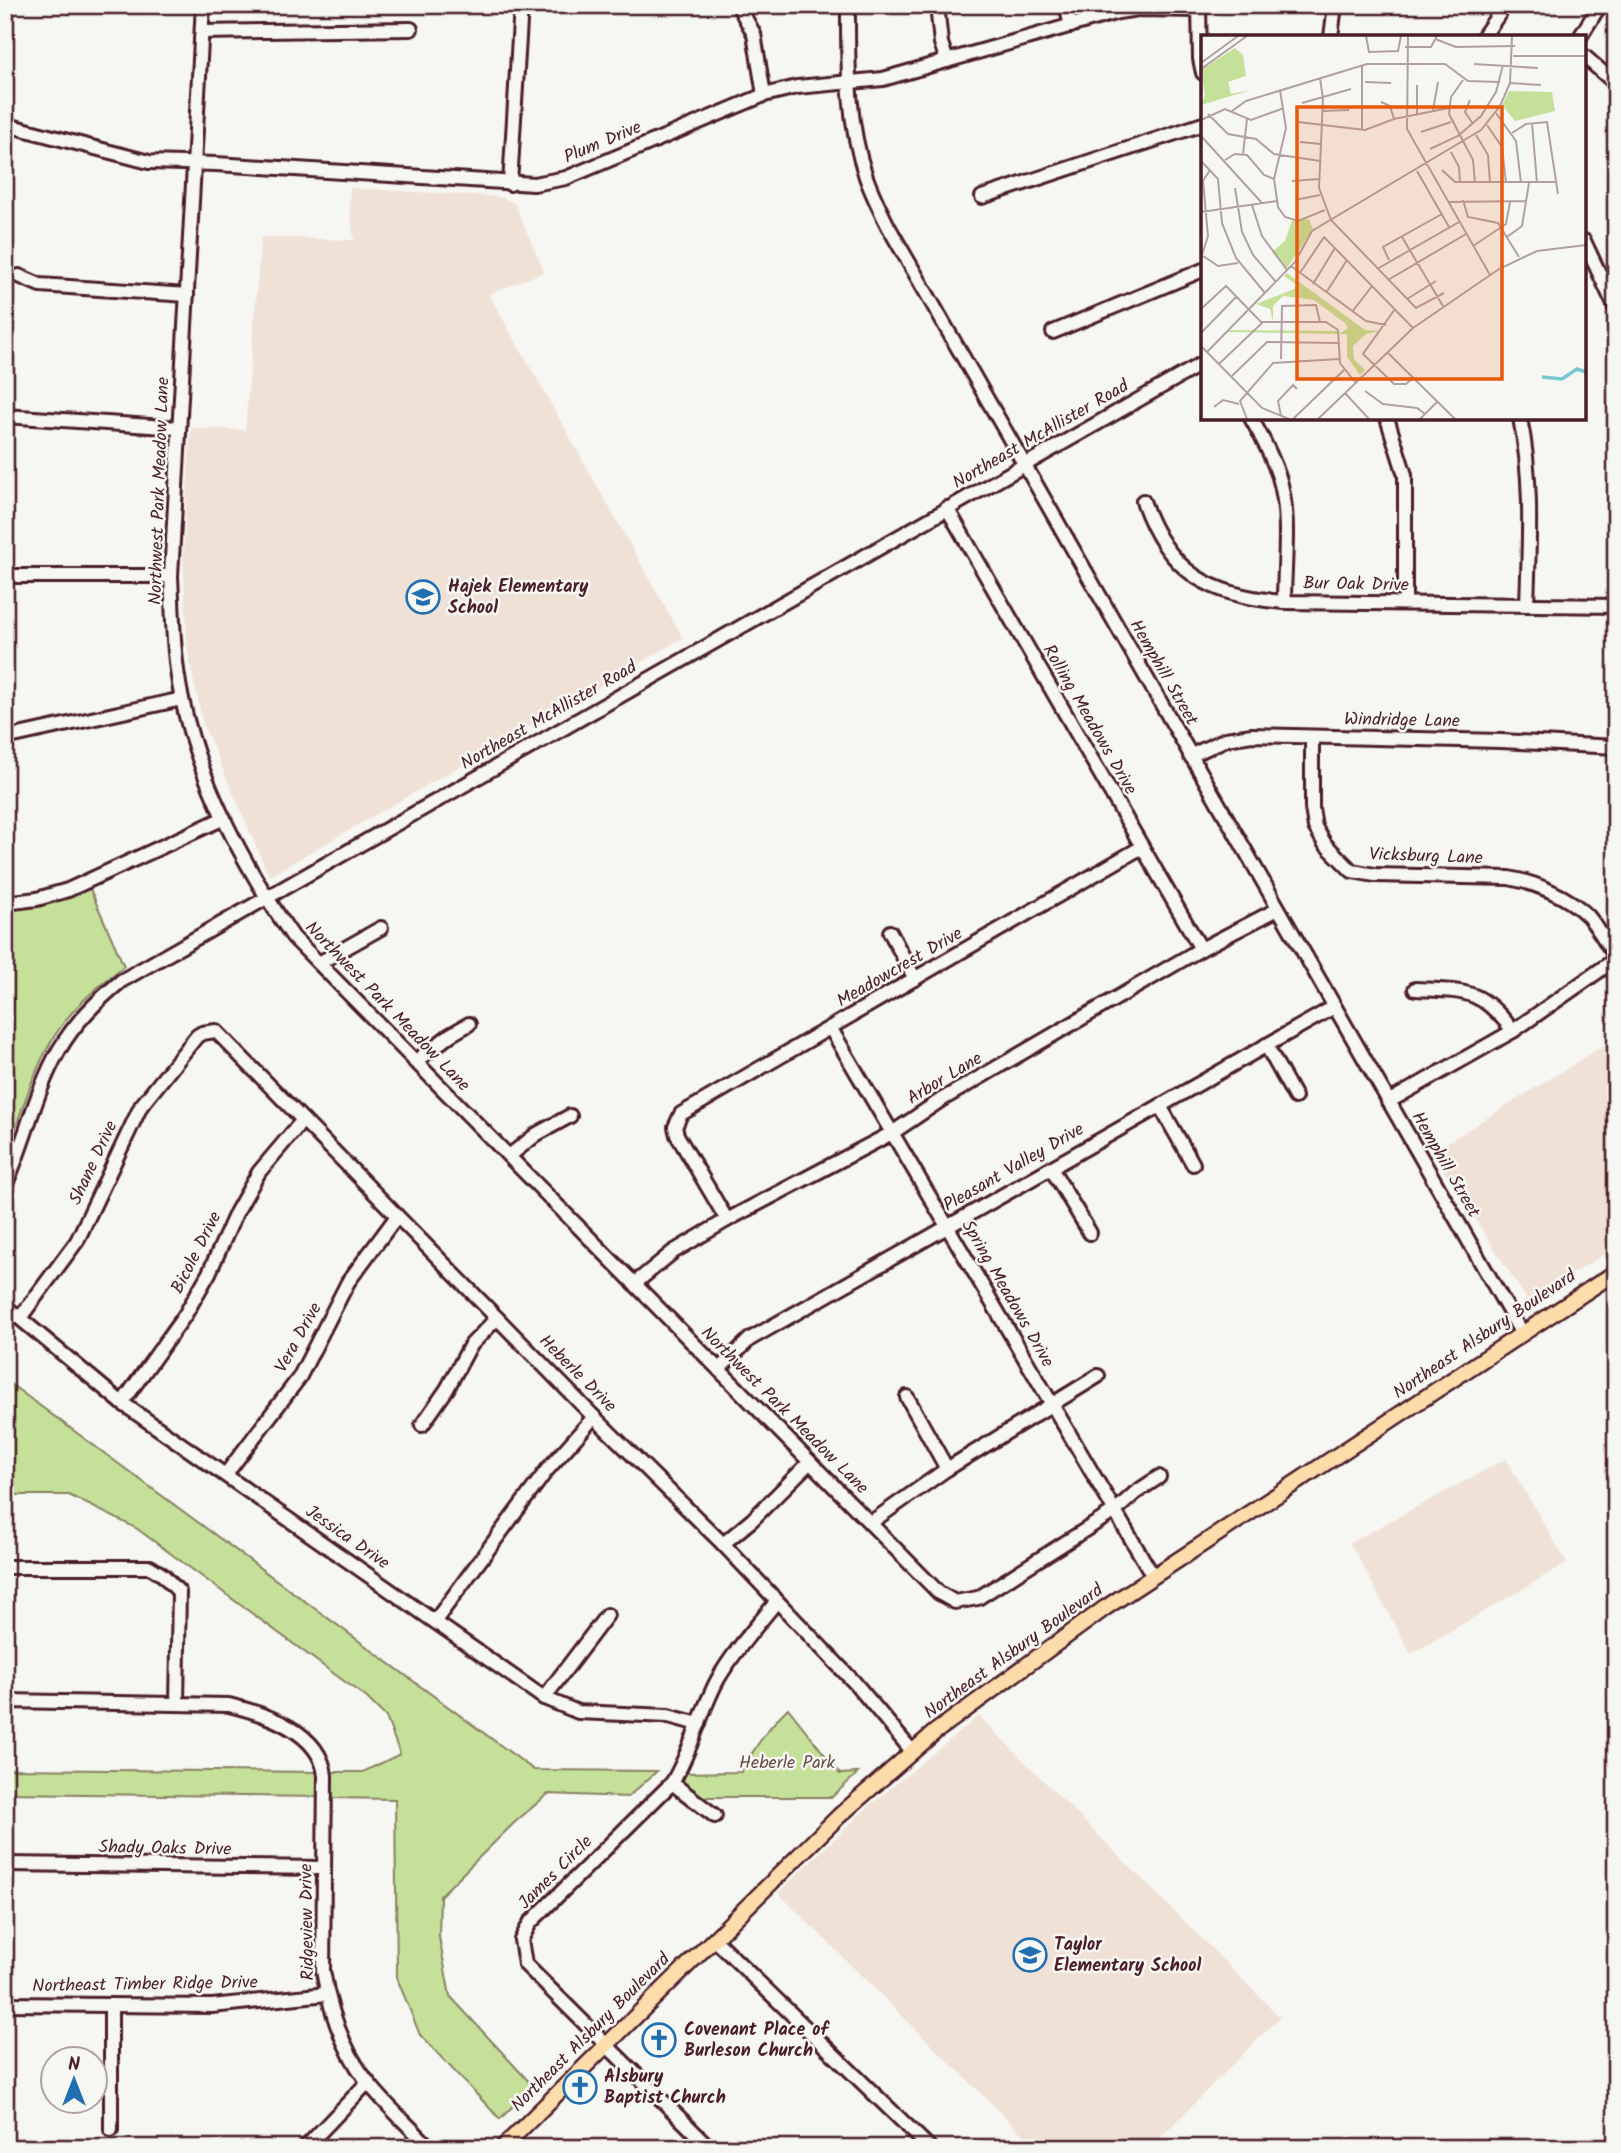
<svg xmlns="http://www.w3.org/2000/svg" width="1621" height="2153" font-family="Kalam,sans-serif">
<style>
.built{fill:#f0e1d6}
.green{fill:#c5e098;stroke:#888062;stroke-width:2}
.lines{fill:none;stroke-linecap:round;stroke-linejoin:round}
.minor-casing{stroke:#4a1f2b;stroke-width:18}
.major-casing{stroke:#4a1f2b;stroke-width:19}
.minor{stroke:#f6f6f2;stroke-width:12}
.major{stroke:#fddcac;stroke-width:14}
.labels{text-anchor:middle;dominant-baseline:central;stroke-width:5;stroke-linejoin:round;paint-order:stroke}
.street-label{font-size:18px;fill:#4a1f2b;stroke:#f6f6f2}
.poi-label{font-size:18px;font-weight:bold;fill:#4a1f2b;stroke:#f6f6f2;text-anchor:start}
.park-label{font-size:18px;fill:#694f46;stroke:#f6f6f2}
.inset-river{fill:none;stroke:#78c8d3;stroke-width:3.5}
.inset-road{fill:none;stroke:#b1a0a2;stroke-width:2}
.view{fill:#e8590c;fill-opacity:0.15;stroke:#e8590c;stroke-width:3.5}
.inset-edge{fill:none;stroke:#4a1f2b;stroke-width:3.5}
</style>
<rect width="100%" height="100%" fill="#f6f6f2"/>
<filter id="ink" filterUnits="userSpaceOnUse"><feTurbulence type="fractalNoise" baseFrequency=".0143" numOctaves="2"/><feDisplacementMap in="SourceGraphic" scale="14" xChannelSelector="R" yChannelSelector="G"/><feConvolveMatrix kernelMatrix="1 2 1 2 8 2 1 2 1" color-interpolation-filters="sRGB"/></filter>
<g filter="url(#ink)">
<!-- built -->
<g class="built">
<path d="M350,188l151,9 14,7 29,68 -55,22 194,344 -414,238 -66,-152 -15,-71 -5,-97 8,-128 54,2 16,-193 93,3 -5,-36z"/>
<path d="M1616,1038v209l-88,54 -96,-149z"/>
<path d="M1506,1459l61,104 -156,91 -61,-111z"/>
<path d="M979,1716l301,301 -130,131h-114l-258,-255 91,-87z"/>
</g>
<!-- green -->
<g class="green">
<path d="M90,889l34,77c-21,17 -42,33 -59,55 -30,38 -43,92 -60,137v-249l28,-3z"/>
<path d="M5,1380l529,390 123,1 -29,26 -80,-3 -34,29 -74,73 -1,41 11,59 83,90 -33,33 -80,-84 -23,-57 -2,-179 -64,-1 1,-26h31l37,-18 -14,-37 -19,-19 -231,-170 -67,-33h-64z"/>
<path d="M788,1708l52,66 18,-1 -26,24h-128l-22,-16 1,-8 58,-1c13,-24 27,-45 47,-64z"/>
<path d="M5,1769l314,3v25l-314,-4z"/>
</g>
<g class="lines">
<defs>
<g id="minor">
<path d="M203,5l-32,571c2,41 2,83 11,123 18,85 62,167 111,238l646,656 16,9 23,-4 137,-87 20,-18 24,-16"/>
<path d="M738,5l16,29 10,61"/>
<path d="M848,5c0,58 -1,117 18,172 6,17 14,33 22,49l634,1108"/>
<path d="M937,5l4,38 6,18"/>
<path d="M1066,5l5,21"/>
<path d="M1199,5l1,54 3,14"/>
<path d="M202,32l209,-3"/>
<path d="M1331,37l4,-32"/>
<path d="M1483,37l22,-32"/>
<path d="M1580,37l20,-32"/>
<path d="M1584,56l32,28"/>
<path d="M7,125l142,37 67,2 318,20 32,-6 198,-83 33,-8 86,-8 235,-67 20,-3 61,1"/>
<path d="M510,184l11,-179"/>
<path d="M982,197l221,-73"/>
<path d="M1584,241l32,68"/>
<path d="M19,276l21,9 147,10"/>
<path d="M1053,332l150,-62"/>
<path d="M5,416l174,12"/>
<path d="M1251,418c11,19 21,38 28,59 12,39 5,85 5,125"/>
<path d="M1387,418l18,57v128"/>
<path d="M1520,418c13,62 9,124 7,187"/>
<path d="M1143,501c25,72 67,95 141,101l332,4"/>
<path d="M947,508l254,441"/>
<path d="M5,576h166"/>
<path d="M1312,737v71l3,19 10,17 27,27 23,4 134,3c27,5 59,18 79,38 10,12 19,28 28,41"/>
<path d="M5,738l177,-39"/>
<path d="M1190,756l36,-17 26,-4 249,6 115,6"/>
<path d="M5,903l32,-4 31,-9 156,-72"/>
<path d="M890,932l25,47"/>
<path d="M319,963l62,-35"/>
<path d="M1415,989c50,2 66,-1 98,42"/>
<path d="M831,1029l322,547"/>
<path d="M1266,1045l29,52"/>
<path d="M415,1062l35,-27 19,-11"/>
<path d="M1388,1102l125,-71 103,-72"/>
<path d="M1160,1106l33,58"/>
<path d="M509,1156l28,-22 33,-18"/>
<path d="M1051,1168l39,65"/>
<path d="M5,1186c20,-44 30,-94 54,-136 16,-28 38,-49 62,-69l1082,-618"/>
<path d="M727,1220l-50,-85 -2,-8 6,-13 461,-267"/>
<path d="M634,1284l39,-32 54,-32 165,-87 49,-33 260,-151 77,-40"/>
<path d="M5,1306l117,97 422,295 34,14 90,4 31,8"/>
<path d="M20,1318l57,-77 64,-135 56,-70 5,-3 14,-2 378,386 129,127 132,139 57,68"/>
<path d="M719,1369l31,-30 584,-332"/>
<path d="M907,1397l40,72"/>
<path d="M122,1403l63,-88 24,-42 27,-60 23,-41 44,-52"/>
<path d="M422,1425l25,-36 23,-43 27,-28"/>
<path d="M226,1474l73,-96 49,-96 49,-66"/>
<path d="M870,1523l77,-54 151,-93"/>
<path d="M723,1544l29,-24 58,-58"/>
<path d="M5,1567h145l13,8 16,17 -2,111"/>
<path d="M435,1621l112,-151 47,-53"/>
<path d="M544,1698l63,-83"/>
<path d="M5,1701l224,4c37,9 92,27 96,71l-2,195c7,40 19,78 44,110 18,24 43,45 63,67"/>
<path d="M672,1783l43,33"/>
<path d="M5,1864l319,4"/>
<path d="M714,1939l216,209"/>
<path d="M5,2004l207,2 115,-12"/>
<path d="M111,2005v125"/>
<path d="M305,2148l63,-66"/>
<path d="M710,2148l-185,-184 -4,-24 9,-17 142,-140c20,-33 28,-71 46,-104 16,-28 39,-53 59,-78"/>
</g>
<path id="major" d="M502,2148l337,-332 96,-84 170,-124 511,-336"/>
</defs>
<!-- minor casing -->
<use href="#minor" class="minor-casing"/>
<!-- major casing -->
<use href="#major" class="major-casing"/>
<!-- minor -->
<use href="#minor" class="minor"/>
<!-- major -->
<use href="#major" class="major"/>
</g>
</g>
<!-- icons -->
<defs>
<symbol id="school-ring" viewBox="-11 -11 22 22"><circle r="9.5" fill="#f6f6f2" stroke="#1f6fb2" stroke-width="1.5"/><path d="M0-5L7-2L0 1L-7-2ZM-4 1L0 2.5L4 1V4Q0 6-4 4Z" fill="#1f6fb2"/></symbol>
<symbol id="church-ring" viewBox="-11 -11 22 22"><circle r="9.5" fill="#f6f6f2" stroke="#1f6fb2" stroke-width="1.5"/><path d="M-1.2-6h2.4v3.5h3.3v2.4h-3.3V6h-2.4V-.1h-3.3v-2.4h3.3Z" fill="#1f6fb2"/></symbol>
</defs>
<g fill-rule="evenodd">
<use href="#school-ring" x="404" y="578" width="38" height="38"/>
<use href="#school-ring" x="1011" y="1936" width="38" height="38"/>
<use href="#church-ring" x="640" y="2021" width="38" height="38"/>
<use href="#church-ring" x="561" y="2068" width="38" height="38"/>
</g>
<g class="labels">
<!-- street labels -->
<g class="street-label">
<text transform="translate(603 143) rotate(-23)">Plum Drive</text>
<text transform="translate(1041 435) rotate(-30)">Northeast McAllister Road</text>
<text transform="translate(160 491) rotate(-88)">Northwest Park Meadow Lane</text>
<text transform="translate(1356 585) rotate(1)">Bur Oak Drive</text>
<text transform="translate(1163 673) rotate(60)">Hemphill Street</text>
<text transform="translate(549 716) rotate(-30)">Northeast McAllister Road</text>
<text transform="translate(1089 720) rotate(60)">Rolling Meadows Drive</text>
<text transform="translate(1402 721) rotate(1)">Windridge Lane</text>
<text transform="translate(1426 857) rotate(2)">Vicksburg Lane</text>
<text transform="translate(900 968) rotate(-30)">Meadowcrest Drive</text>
<text transform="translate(387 1007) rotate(46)">Northwest Park Meadow Lane</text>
<text transform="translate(945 1079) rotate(-31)">Arbor Lane</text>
<text transform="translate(94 1163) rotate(-65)">Shane Drive</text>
<text transform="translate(1445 1165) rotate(60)">Hemphill Street</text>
<text transform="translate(1014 1168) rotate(-30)">Pleasant Valley Drive</text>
<text transform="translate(197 1253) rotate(-63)">Bicole Drive</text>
<text transform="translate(1007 1294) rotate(60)">Spring Meadows Drive</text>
<text transform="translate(1485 1335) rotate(-34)">Northeast Alsbury Boulevard</text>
<text transform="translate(299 1338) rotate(-61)">Vera Drive</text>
<text transform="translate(577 1374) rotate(45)">Heberle Drive</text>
<text transform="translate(784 1411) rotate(45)">Northwest Park Meadow Lane</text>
<text transform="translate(347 1538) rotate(35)">Jessica Drive</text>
<text transform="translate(1014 1652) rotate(-36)">Northeast Alsbury Boulevard</text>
<text transform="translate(165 1849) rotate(1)">Shady Oaks Drive</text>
<text transform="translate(556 1873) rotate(-45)">James Circle</text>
<text transform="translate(308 1922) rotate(-91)">Ridgeview Drive</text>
<text transform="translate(145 1985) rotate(-1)">Northeast Timber Ridge Drive</text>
<text transform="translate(591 2033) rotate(-45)">Northeast Alsbury Boulevard</text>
</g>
<!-- poi labels -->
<g class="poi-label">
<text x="448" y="587">Hajek Elementary<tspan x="448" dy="21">School</tspan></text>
<text x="1054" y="1945">Taylor<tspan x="1054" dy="21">Elementary School</tspan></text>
<text x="684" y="2030">Covenant Place of<tspan x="684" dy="21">Burleson Church</tspan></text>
<text x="604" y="2077">Alsbury<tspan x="604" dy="21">Baptist Church</tspan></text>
</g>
<!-- park labels -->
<g class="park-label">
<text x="787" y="1763">Heberle Park</text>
</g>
</g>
<!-- overview -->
<g transform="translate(1201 35)">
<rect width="385" height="385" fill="#f6f6f2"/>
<path d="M34,13l8,7 3,21 -18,6 3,12 20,-4 -50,15 4,-10 -4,-25zM308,56l43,1 3,19 -40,10 -13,-16zM108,184l4,10 -26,39 -15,-16 13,-11 7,-20zM86,238l78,57 15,1 -14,3 -13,12 1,13 11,11 -5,5 -13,-18v-23h-8l9,-6 -2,-4 -32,-24 -31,-4 -10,10v15l-3,-12 -14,-5 38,-15 3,-4 -13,-9zM29,295l107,1v3l-109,-2z" fill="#c5e098"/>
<path class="inset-river" d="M341,342l20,2 15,-10 9,3"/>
<path class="inset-road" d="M165,1l3,16 29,-1 3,-15M207,1l-1,93 83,146M234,4l21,8 59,-1M204,12h26l6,-11M312,21h73M0,28l37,-27M273,29l64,4M0,34l46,-33M119,43l3,21 -4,89 12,32 85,88 28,-15M262,45l-12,17 -2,17 24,46 2,23M164,47l26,1M309,48l31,2M216,50v29M79,55l6,38 -12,51 4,28 7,10 13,4 27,-11M269,65l-5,12 8,12M180,67l9,4 4,13M101,68l49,-14M232,75l5,-28M31,76l14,-10 121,-37h78l23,17 32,1M122,76l26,-1M295,78l20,28 5,42M7,79l20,20 28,5 18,15 46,7M0,85l24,-11 26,11 33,-12M97,87l67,8 29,-11 55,-11M331,88l5,60M286,90l15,22 4,36M161,95v-64M220,97l30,-10M311,98l14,-9 21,-2 11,72M275,100l12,20 2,28M0,101l61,67M99,107l21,2M229,114l28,-13 23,-20 15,-24 7,-27M250,117l8,15 1,16M42,119l4,-35M24,125l10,-6 12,1 17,20 10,4M0,126l17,18 4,44 14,35 29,35M241,135l13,12h101M216,136l32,56M91,146l27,-2M34,153l7,44 11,23 23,27M94,165l25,-5M262,165l5,17 30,6 21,34M247,167l79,-1M51,170l10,31 25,34M0,177l76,-11M201,202l41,69M306,202l15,-11 7,-43M272,211l33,-22 4,-22M2,221l15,10 20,-3M0,223l7,-22 -5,-55 7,-11M188,225l-6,-13 59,-33M90,231l75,55 20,4M176,234l82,-47M99,238l24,-36 89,91M187,245l78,-46M112,249l22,-36M125,258l21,-33M206,264l29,-18M0,274l25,-23 36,37M194,274l-32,45 31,30h12l8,-7M151,277l20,-26M0,298l36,-37M0,311l61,62 27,11M6,317l88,-90 17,-31 169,-101 19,-24 10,-23 2,-47M186,317l68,67M80,324l1,-53 34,-1 4,17M18,329l44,-42h63l12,8 2,33 15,19M31,341l35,-34 71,1M164,356l18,13 34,4 8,6M144,358l24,26M13,372l9,-7 16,4M80,381l-3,-15 15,-16 4,4M46,384l-7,-18 33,-38 66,-4M92,384l51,-49M117,384l95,-91 86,-59 38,-18 49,-6M219,384l17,-17"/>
<path class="view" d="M96,72h205v272h-205z"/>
<rect width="385" height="385" class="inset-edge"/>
</g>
<!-- margin -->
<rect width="1621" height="2153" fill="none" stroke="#f6f6f2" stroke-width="28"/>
<rect x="14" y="14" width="1593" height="2125" fill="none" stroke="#4a1f2b" stroke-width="2.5" filter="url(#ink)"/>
<!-- north arrow -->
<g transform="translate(74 2080)"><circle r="33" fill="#f6f6f2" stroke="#b1a0a2" stroke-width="2"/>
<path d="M0-5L12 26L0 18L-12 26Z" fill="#1f6fb2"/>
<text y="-10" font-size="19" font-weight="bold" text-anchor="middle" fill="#4a1f2b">N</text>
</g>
</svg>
